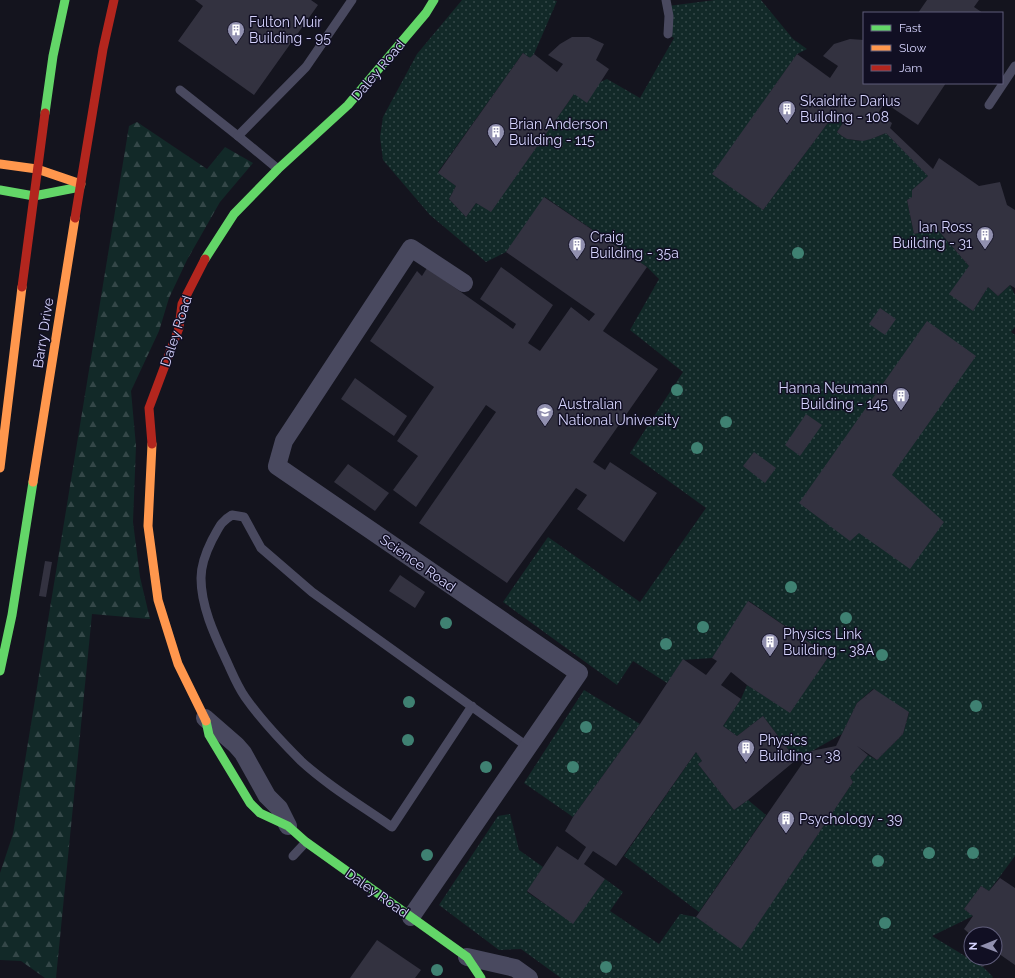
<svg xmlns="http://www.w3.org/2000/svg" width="1015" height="978" font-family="Raleway,sans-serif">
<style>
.grass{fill:url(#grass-dots)}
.forest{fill:url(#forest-firs)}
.building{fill:#333240}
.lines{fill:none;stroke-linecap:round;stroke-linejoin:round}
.lane{stroke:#49495f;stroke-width:9}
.street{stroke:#49495f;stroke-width:18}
.fast{stroke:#63d668;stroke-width:9}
.slow{stroke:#ff974d;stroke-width:9}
.jam{stroke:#b3261e;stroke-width:9}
.tree{fill:#3f8172}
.labels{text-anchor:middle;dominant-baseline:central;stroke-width:3;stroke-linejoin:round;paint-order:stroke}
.poi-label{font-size:14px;fill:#d5d3fd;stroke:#110f23;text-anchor:start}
.street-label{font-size:14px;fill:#d5d3fd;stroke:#110f23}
</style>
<defs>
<pattern id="grass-dots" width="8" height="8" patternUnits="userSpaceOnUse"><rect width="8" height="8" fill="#122928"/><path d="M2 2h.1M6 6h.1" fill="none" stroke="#344748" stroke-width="1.8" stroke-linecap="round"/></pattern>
<pattern id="forest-firs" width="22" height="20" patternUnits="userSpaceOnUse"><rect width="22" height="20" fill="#122928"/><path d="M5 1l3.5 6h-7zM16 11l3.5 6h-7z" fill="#344748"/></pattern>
</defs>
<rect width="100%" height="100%" fill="#14141e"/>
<!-- grass -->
<g class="grass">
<path d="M462,0h91l4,1 -23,53 -4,4 -7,-5 -85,119 18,14 -7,13 17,18 10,-14 15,8 83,-117 33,-15 33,19 34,-60 -6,-4v-28l47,-6h46l32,39 14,10 -10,5 -84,120 50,36 73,-98 10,6 -9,14c15,14 33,8 49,1l42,43 -16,14v7l-5,3 7,34 23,-5 32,37 4,45 15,-24 10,9 12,-11 5,10v32l-4,5 4,3v521l-26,35 -8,-5 -17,23 9,7 -41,20 51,31 10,10 -1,1h-431l-40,-29 -22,1 -60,-45 59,-89 12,-2 9,36 24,17 -16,25 46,31 32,-44 18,13 -13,19 49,33 21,-30 16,3 45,31 112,-166 -3,-5 18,-22 9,5 26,-26 6,-21 -36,-24 -16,14 -15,31 -46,26 -33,-44 -26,20 -14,-10 18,-27 6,-14 43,27 39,-56 -80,-55 -37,57 -29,2 -16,23 -34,-22 -16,24 -114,-83 45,-65 92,65 66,-94 -76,-55 53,-81 -53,-42 29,-51 -12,-12 -102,-70 -39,55 -20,10 -56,-47 -47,-55 -3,-23 3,-20 34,-63z"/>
<path d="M584,690l56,34 -67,93 -49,-34z"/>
<path d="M696,752l6,9 -4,3 36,46 14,-10 18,15 -67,97 -75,-56z"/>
</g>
<!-- forest -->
<path class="forest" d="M137,122l70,47 18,-22 28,16 -33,39 -33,58 -18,38 -10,33 -28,60 5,55 -3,76 7,55 10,42 -58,-5 -36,364h-11l-24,-17 -21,-1v-87l13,-39 116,-708z"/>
<!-- building -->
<g class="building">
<path d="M195,0h116l7,5 -64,90 -76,-54 25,-35z"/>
<path d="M927,0h52l-5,7 9,6h-65z"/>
<path d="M572,37h17l15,7 -8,16 13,9 -22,34 -13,-9 -83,118 -15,-9 -10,14 -17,-18 7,-13 -18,-13 85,-120 7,5 4,-4 23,18 6,-8 -15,-9 12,-11z"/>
<path d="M850,39l14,1v43h82l-28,42 -33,-22 -7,10 14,10 -2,5 43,41 6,-11 40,28 21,-4 7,23 8,5v78l-5,-3 -12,11 -10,-9 -15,24 -24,-17 20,-28 -32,-37 -23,5 -7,-34 5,-3v-7l16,-14 -42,-43 -15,6 -8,2 -16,-2 -5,-3 -5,-4 9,-14 -10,-6 -73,98 -51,-36 85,-120 33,24 8,-12 -15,-10 11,-12z"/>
<path d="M544,197l103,70 -44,64 55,38 -65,93 12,8 5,-8 47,31 -33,49 -47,-33 10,-14 -11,-7 -69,95 -88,-60 77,-111 -10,-7 -70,102 -23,-17 25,-34 -21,-15 37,-54 -64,-46 47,-70 5,5 5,-8 86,61 3,-5 -36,-25 21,-32 52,38 -25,38 12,8 31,-44 18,14 6,-7 -89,-62z"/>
<path d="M880,308l16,11 -11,16 -16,-11z"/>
<path d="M927,321l49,35 -84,119 52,47 -34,47 -51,-36 -9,8 -51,-38z"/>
<path d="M355,378l52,38 -13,20 -53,-37z"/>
<path d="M806,414l16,11 -22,31 -15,-11z"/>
<path d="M754,452l22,16 -11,15 -22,-17z"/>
<path d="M348,464l41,29 -14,18 -41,-29z"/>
<path d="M45,561l7,1 -6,35 -7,-1z"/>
<path d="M400,575l25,17 -10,16 -26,-17z"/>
<path d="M748,601l81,55 -39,57 -43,-28 -16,-13 -10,13 20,14 -18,27 14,10 26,-20 33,44 -48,40 -14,10 -36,-46 4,-3 -6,-9 -80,114 -23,-15 -9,13 21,15 -32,45 -46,-33 30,-45 21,14 8,-13 -21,-16 8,-14 67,-93 43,-65 23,16 11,-14 -5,-3z"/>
<path d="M874,689l35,23 -6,22 -26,26 -20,-14 11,9 -18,22 3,5 -112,167 -45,-32 115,-166 25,-5 21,-43z"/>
<path d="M1000,878l15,10v77l-20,-14v-17h-24v1l-7,-6 9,-13 -9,-7 17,-23 8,5z"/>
<path d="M377,940l44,30 -6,8h-65z"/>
<path d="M971,947v11h19l-7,9 -18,-11z"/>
</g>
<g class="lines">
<!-- lane -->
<g class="lane">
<path d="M666,0l3,16 -1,18"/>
<path d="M180,90l58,46 40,33"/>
<path d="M989,105l26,-39"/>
<path d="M238,136l68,-69 46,-67"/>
<path d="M472,706l-80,121c-30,-21 -64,-41 -91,-66 -20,-20 -40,-41 -56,-64 -7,-10 -12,-22 -17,-33 -12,-26 -27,-56 -27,-86 0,-14 5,-26 11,-38 7,-12 8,-18 20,-25l12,2 17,31 51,44 216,155"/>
<path d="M293,856l13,-14"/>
</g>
<!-- street -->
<g class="street">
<path d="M205,718l31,27 7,8 24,43 12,12 9,18"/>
<path d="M411,917l168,-244 -302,-207 7,-25 127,-193 53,35"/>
<path d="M467,957l48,11 14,10"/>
</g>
<!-- fast -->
<g class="fast">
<path d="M45,113l8,-57 12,-56"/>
<path d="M0,190l34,6"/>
<path d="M34,196l46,-9"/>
<path d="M205,259l29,-45 44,-45 70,-64 78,-92 8,-13"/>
<path d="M0,671l12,-56 21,-133"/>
<path d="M206,721l3,14 41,68 10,10 28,13 18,16 161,115 14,21"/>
</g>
<!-- slow -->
<g class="slow">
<path d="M0,164l37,5"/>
<path d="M37,169l44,15"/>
<path d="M152,444l-4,82 10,74 20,64 28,57"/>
<path d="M0,468l22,-181"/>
<path d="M33,482l42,-264"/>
</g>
<!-- jam -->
<g class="jam">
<path d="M75,218l28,-169 11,-49"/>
<path d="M22,287l23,-174"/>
<path d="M152,444l-3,-36 30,-80 3,-24 23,-45"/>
</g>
</g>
<!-- trees -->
<g class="tree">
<circle cx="798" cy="253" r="6"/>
<circle cx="677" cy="390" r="6"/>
<circle cx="726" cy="422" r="6"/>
<circle cx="697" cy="448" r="6"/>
<circle cx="791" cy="587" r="6"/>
<circle cx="846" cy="618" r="6"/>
<circle cx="446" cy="623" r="6"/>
<circle cx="703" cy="627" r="6"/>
<circle cx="666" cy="644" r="6"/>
<circle cx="882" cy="655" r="6"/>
<circle cx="409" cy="702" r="6"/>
<circle cx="976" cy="706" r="6"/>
<circle cx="586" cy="727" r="6"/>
<circle cx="408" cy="740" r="6"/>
<circle cx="486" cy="767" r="6"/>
<circle cx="573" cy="767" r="6"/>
<circle cx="929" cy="853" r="6"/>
<circle cx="973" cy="853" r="6"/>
<circle cx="427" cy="855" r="6"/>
<circle cx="878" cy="861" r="6"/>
<circle cx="885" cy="923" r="6"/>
<circle cx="606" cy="967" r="6"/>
<circle cx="437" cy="970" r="6"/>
</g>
<!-- icons -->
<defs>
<symbol id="building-pin" viewBox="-11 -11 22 30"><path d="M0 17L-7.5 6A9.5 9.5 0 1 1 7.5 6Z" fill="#9190af" stroke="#110f23"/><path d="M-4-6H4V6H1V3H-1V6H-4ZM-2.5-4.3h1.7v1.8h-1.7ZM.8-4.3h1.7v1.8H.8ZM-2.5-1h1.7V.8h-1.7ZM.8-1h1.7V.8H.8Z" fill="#fff"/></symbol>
<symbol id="university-pin" viewBox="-11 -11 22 30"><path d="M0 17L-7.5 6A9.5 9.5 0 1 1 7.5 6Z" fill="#9190af" stroke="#110f23"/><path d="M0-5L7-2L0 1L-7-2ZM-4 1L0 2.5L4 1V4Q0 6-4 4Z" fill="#fff"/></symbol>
</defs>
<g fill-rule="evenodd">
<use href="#building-pin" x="226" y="20" width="20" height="27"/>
<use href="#building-pin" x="777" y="99" width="20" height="27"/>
<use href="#building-pin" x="486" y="122" width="20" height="27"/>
<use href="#building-pin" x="975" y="225" width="20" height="27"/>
<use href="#building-pin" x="567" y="235" width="20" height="27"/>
<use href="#building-pin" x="891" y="386" width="20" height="27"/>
<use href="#university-pin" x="535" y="402" width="20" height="27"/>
<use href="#building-pin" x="760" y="632" width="20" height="27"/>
<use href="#building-pin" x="736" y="738" width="20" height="27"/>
<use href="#building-pin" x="776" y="809" width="20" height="27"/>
</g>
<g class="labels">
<!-- poi labels -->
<g class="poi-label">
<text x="249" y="22">Fulton Muir<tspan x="249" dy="16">Building - 95</tspan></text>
<text x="800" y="101">Skaidrite Darius<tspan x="800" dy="16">Building - 108</tspan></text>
<text x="509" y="124">Brian Anderson<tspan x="509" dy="16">Building - 115</tspan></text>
<text x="972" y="227" text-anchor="end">Ian Ross<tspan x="972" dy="16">Building - 31</tspan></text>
<text x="590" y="237">Craig<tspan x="590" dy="16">Building - 35a</tspan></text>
<text x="888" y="388" text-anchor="end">Hanna Neumann<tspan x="888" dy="16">Building - 145</tspan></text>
<text x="558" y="404">Australian<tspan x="558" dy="16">National University</tspan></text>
<text x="783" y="634">Physics Link<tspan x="783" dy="16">Building - 38A</tspan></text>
<text x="759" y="740">Physics<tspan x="759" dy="16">Building - 38</tspan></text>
<text x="799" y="819">Psychology - 39</text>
</g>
<!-- street labels -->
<g class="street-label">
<text transform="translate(378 70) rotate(-50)">Daley Road</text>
<text transform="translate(176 331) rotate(-72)">Daley Road</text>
<text transform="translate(43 333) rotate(-81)">Barry Drive</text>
<text transform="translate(418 563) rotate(35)">Science Road</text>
<text transform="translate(377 893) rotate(35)">Daley Road</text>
</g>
</g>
<!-- legend -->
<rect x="863" y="12" width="140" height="72" fill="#110f23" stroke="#5f5d7a"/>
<rect x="871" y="25" width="20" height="6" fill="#63d668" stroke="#5f5d7a"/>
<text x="899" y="32" font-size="12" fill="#d5d3fd">Fast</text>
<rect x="871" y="45" width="20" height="6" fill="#ff974d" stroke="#5f5d7a"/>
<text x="899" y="52" font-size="12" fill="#d5d3fd">Slow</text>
<rect x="871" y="65" width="20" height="6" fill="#b3261e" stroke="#5f5d7a"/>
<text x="899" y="72" font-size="12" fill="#d5d3fd">Jam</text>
<!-- north arrow -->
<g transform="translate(983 946) rotate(269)"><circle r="19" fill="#110f23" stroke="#5f5d7a"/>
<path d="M0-3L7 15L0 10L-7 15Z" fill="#9190af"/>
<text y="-6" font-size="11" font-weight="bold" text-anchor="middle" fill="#d5d3fd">N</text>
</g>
</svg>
